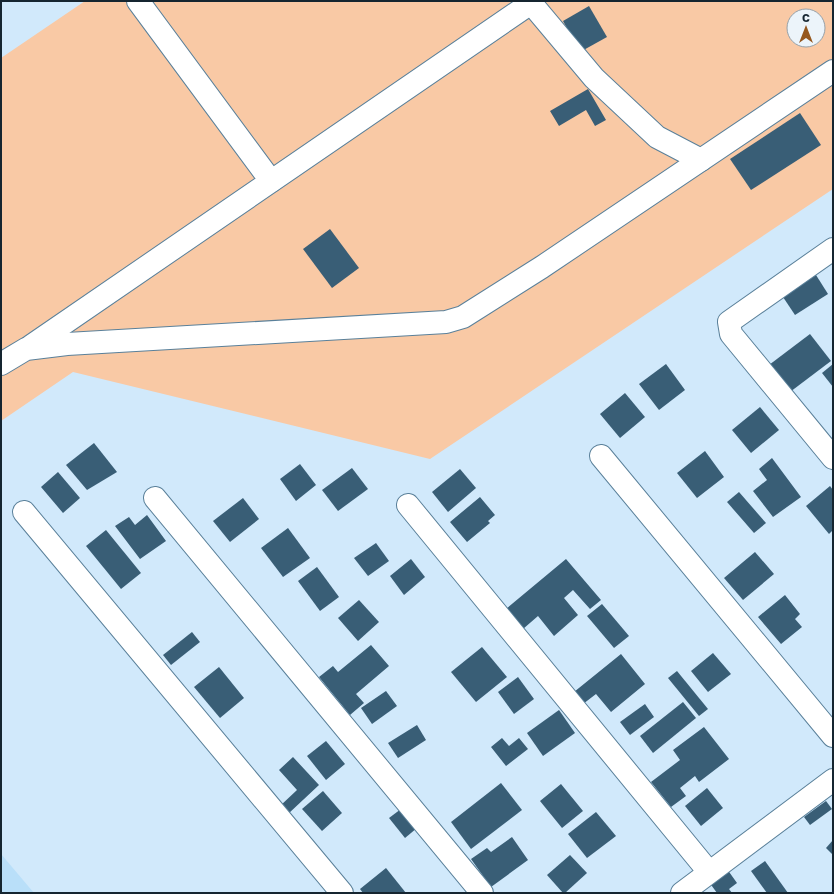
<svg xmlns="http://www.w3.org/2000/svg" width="834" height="894" font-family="'Golos Text',sans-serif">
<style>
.built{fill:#b9dff9}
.green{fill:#f9c9a5;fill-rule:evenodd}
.building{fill:#395e76}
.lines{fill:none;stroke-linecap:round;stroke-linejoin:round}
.minor-casing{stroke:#5a809a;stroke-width:24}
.minor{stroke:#fff;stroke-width:22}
</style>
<rect width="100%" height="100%" fill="#d1e9fb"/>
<!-- built -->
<path class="built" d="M1,854l33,39h-33z"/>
<!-- green -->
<path class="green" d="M85,1h748v188l-403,270 -357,-87 -72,49v-363zM794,16h24v24h-24z"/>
<!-- building -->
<g class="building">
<path d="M589,6l18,31 -27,15 -17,-31z"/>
<path d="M588,89l18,31 -11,6 -9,-16 -27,16 -9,-15z"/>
<path d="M800,113l21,32 -70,45 -21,-31z"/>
<path d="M330,229l29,39 -27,20 -29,-39z"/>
<path d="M816,275l12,19 -33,21 -12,-18z"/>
<path d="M810,334l21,27 -41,31 -21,-27z"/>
<path d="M666,364l19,26 -26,20 -20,-26z"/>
<path d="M833,364v23l-11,-14z"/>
<path d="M625,393l20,24 -25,21 -20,-24z"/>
<path d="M760,407l19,23 -28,23 -19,-23z"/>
<path d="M94,443l23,29 -30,18 -21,-25z"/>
<path d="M705,451l19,26 -27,21 -20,-25z"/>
<path d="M772,458l29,39 -28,20 -20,-26 14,-11 -8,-11z"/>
<path d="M300,464l16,21 -20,16 -16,-22z"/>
<path d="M352,468l16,21 -30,22 -16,-21z"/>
<path d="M460,469l16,19 -28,24 -16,-20z"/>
<path d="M58,472l22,26 -17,15 -22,-26z"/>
<path d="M830,486l3,4v40l-4,4 -23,-28z"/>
<path d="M739,492l27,31 -12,10 -27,-31z"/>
<path d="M480,497l15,18 -7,6 2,2 -23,19 -17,-20z"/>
<path d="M243,498l16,21 -29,23 -17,-21z"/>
<path d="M147,515l19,26 -26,18 -25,-33 14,-9 6,8z"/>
<path d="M288,528l22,30 -27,19 -22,-29z"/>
<path d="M106,530l35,43 -20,16 -35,-43z"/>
<path d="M376,543l13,18 -21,15 -14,-18z"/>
<path d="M755,552l19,22 -31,26 -19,-22z"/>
<path d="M411,559l14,18 -21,18 -14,-19z"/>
<path d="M566,559l35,41 -11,9 -17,-19 -9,8 14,17 -24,21 -16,-20 -15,13 -17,-20z"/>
<path d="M317,567l22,30 -19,14 -22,-30z"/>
<path d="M785,595l15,19 -5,5 7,8 -21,17 -23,-27z"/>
<path d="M359,600l20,22 -21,19 -20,-23z"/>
<path d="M602,604l27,32 -15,12 -27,-32z"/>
<path d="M192,632l8,10 -29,23 -8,-10z"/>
<path d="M371,645l18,21 -33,28 8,9 -14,12 -31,-38 14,-11 5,6z"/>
<path d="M482,647l25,30 -31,25 -25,-30z"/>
<path d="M713,653l18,21 -23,18 -17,-21z"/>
<path d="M621,654l24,30 -34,28 -15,-18 -13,10 -9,-12z"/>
<path d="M219,667l25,31 -24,20 -26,-31z"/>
<path d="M677,671l31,38 -9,7 -31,-38z"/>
<path d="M518,677l16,22 -20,15 -16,-22z"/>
<path d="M386,691l11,15 -25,18 -11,-16z"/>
<path d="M683,702l13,16 -43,35 -13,-17z"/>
<path d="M645,704l9,13 -24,18 -10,-13z"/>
<path d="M559,710l16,23 -32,23 -16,-23z"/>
<path d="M417,725l9,15 -28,18 -10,-15z"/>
<path d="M704,727l25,32 -30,23 -4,-6 -15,12 6,8 -15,11 -20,-25 29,-22 -7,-10z"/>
<path d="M502,738l7,8 10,-8 9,11 -22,17 -15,-19z"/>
<path d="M326,741l19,23 -19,16 -19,-24z"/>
<path d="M293,757l26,28 -31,29 -8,-8 17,-16 -18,-20z"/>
<path d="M501,783l21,27 -51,39 -20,-27z"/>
<path d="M561,784l22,27 -21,17 -22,-27z"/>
<path d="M707,788l16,20 -22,18 -16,-20z"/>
<path d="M323,791l19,22 -20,18 -20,-22z"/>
<path d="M826,801l6,8 -22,16 -6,-8z"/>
<path d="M401,809l16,19 -12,10 -16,-20z"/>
<path d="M596,812l20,24 -29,22 -19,-24z"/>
<path d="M512,837l16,23 -37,27 -20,-28 16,-11 4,4z"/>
<path d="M833,840v15l-7,-7z"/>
<path d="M570,855l17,18 -22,20h-2l-16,-18z"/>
<path d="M765,861l23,32h-21l-16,-22z"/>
<path d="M386,868l20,25h-43l-3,-4z"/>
<path d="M727,869l10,14 -8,6 3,4h-15l-8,-11z"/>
</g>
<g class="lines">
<defs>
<g id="minor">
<path d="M138,1l133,180"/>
<path d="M833,249l-104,73 2,12 102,124"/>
<path d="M31,346l500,-343 63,75 63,59 44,23"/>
<path d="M1,364l25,-15 41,-5 379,-22 17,-5 79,-50 291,-196"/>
<path d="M601,456l232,280"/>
<path d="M155,498l327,395"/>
<path d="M408,505l301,367"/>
<path d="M24,512l318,381"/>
<path d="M682,893l151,-113"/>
</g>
</defs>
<!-- minor casing -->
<use href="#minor" class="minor-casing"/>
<!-- minor -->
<use href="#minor" class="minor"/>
</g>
<!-- border -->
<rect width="834" height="894" fill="none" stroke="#152530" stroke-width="4"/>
<!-- north arrow -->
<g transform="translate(806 28)"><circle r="19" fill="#ecf4fa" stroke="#96a1a9"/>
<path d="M0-3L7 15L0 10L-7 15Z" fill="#95571d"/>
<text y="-6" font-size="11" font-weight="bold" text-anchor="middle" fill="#152530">С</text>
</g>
</svg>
